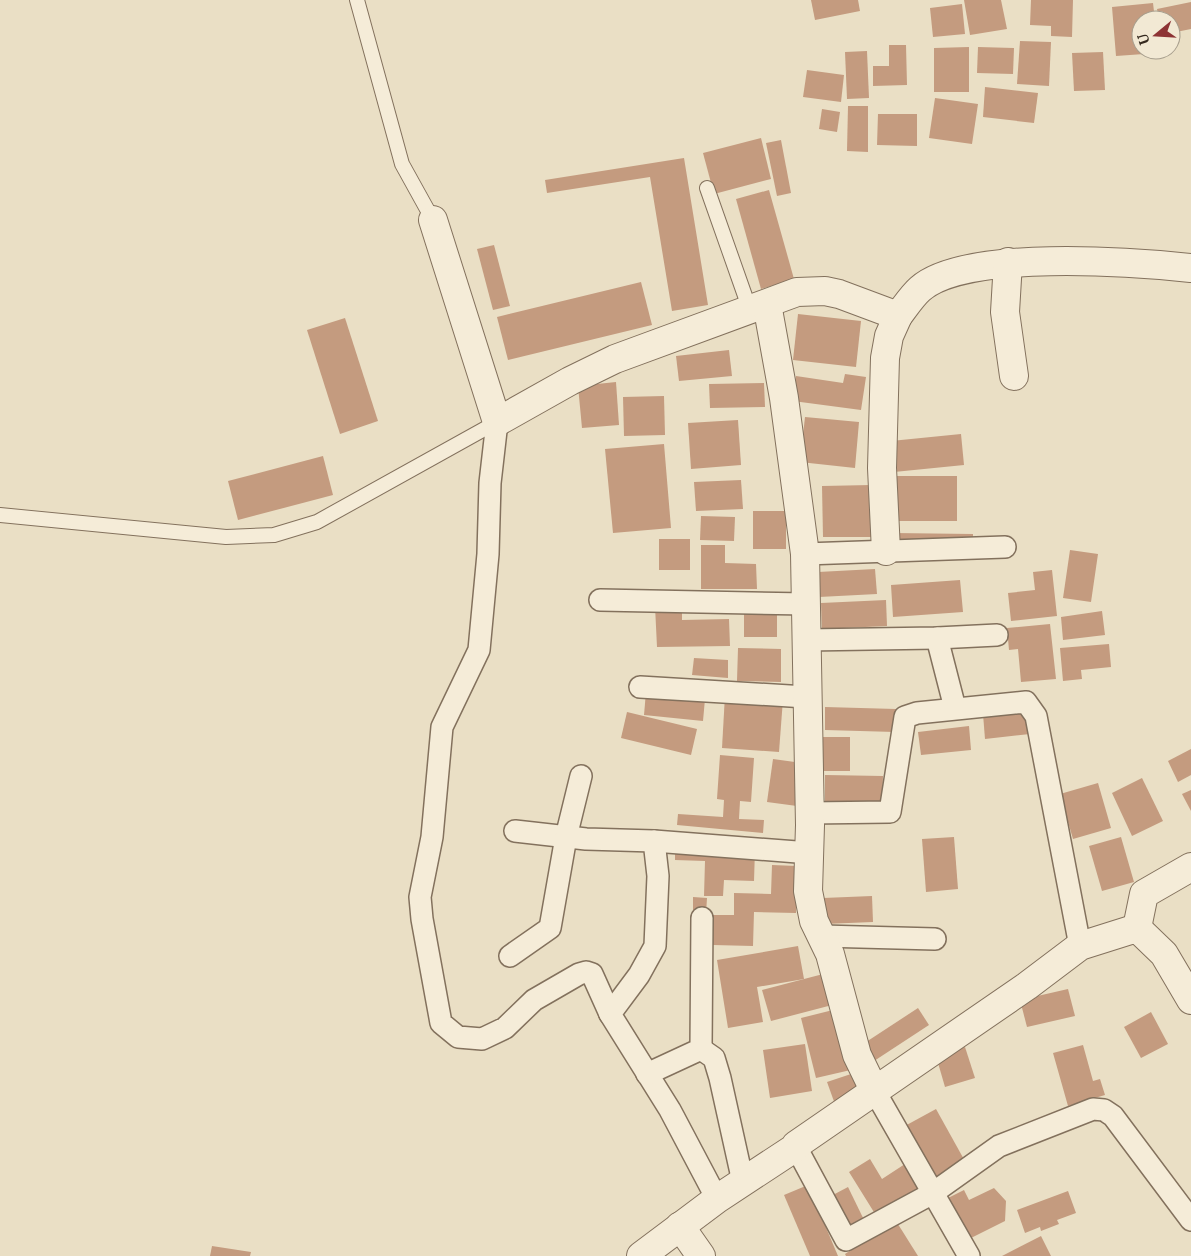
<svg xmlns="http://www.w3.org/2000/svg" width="1191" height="1256" font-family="Merriweather,serif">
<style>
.building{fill:#c49b7f}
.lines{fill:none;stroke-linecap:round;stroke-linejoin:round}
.service-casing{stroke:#83715d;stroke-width:16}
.pedestrian-casing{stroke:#83715d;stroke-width:24}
.minor-casing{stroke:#83715d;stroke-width:30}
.tertiary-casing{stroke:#83715d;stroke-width:30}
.service{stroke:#f5ecd8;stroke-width:14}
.pedestrian{stroke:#f5ecd8;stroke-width:21}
.minor{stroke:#f5ecd8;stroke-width:28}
.tertiary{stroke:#f5ecd8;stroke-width:28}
</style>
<rect width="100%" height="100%" fill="#eadfc5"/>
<!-- building -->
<g class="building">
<path d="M811,0h47l2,11 -45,9z"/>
<path d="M964,0h37l6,29 -37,6z"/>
<path d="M1031,0h42l-1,37 -21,-1v-10l-21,-1z"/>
<path d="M1191,2v27l-20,4v-13h-12l-2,-11z"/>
<path d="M1153,3l2,17h-14v30h16l1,3 -42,3 -4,-49z"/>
<path d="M962,4l3,30 -32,3 -3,-29z"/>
<path d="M1020,41l31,1 -2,44 -32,-2z"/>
<path d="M889,45h17l1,40 -34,1v-20h16z"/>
<path d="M969,47v45h-35v-44z"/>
<path d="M978,47l36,1 -1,26 -36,-1z"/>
<path d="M867,51l2,47 -22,1 -2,-47z"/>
<path d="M1103,52l2,38 -31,1 -2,-38z"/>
<path d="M807,70l37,5 -3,27 -38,-5z"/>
<path d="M985,87l53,6 -4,30 -51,-6z"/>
<path d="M935,98l43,6 -6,40 -43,-6z"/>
<path d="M848,106h20v46l-21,-1z"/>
<path d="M822,109l18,3 -3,20 -18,-3z"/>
<path d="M878,114h39v32l-40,-1z"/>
<path d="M761,138l10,41 -57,15 -11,-41z"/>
<path d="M781,140l10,53 -14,3 -11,-53z"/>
<path d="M684,158l24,147 -36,6 -22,-134 -103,16 -2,-13z"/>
<path d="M769,190l25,89 -33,10 -25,-90z"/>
<path d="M494,245l16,61 -17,4 -16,-61z"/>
<path d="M641,282l11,43 -144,35 -11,-43z"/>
<path d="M798,314l63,7 -5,46 -63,-7z"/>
<path d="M345,318l33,103 -38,13 -33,-104z"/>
<path d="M729,350l3,26 -53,5 -3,-25z"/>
<path d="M845,374l21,3 -5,33 -68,-9 3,-25 47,7z"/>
<path d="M616,382l3,43 -37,3 -4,-42z"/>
<path d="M764,383l1,24 -55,1 -1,-24z"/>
<path d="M664,396l1,39 -41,1 -1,-39z"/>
<path d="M805,417l54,5 -4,46 -55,-6z"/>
<path d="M738,420l3,45 -50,4 -3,-46z"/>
<path d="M961,434l3,31 -70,7 -3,-31z"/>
<path d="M664,444l7,84 -58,5 -8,-84z"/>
<path d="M323,456l10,39 -95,25 -10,-39z"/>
<rect x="892" y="476" width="65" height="45"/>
<path d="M741,480l2,29 -47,2 -2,-29z"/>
<path d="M871,485v52h-48l-1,-51z"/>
<rect x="753" y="511" width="33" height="38"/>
<path d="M701,516l34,1 -1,24 -34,-1z"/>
<path d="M893,533l80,1v9l-80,-1z"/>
<rect x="659" y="539" width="31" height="31"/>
<path d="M701,545h24v18l31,1 1,25h-56z"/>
<path d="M1070,550l28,4 -7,48 -28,-4z"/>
<path d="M875,569l2,25 -58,3 -1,-25z"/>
<path d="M1052,570l5,46 -46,5 -3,-28 27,-3 -2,-18z"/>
<path d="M960,580l3,32 -70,5 -2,-32z"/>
<path d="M886,600l1,26 -65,3 -1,-26z"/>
<path d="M682,605v15l47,-1 1,27 -73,1 -2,-41z"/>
<rect x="744" y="607" width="33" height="30"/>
<path d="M1102,611l3,24 -42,5 -2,-23z"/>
<path d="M1050,624l6,55 -35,3 -3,-33 -9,1 -2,-22z"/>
<path d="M1109,644l2,23 -30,3 1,9 -19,2 -3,-33z"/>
<path d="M738,648l43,1v33l-44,-1z"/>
<path d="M694,658l34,2v18l-36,-3z"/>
<path d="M646,692l59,7 -2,22 -59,-6z"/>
<path d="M725,695l58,4 -4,53 -57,-4z"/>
<path d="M825,707l71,2 -1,23 -70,-2z"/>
<path d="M1027,708l3,26 -45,5 -2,-25z"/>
<path d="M627,712l70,17 -6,26 -70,-17z"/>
<path d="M969,726l2,24 -50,5 -3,-23z"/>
<rect x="819" y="737" width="31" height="34"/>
<path d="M1191,749v26l-13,7 -10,-21z"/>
<path d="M720,755l34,3 -3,44 -11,-1 -1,18 25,1 -1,13 -86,-8 1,-11 45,3 1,-17 -7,-1z"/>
<path d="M773,759l29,4 -5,43 -30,-4z"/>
<path d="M825,775l58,1 -1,28 -57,-1z"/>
<path d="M1142,778l21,43 -31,15 -20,-43z"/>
<path d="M1098,783l13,45 -38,11 -13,-45z"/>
<path d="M1191,790v21l-9,-17z"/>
<path d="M954,837l4,52 -32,3 -4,-53z"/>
<path d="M1121,837l13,45 -32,9 -13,-45z"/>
<path d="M675,847l80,2 -1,32 -30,-1 -1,16h-19l1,-35 -30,-1z"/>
<path d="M772,865l25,1 -1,47 -42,-1 -1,34 -40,-1v-30h21v-22l37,1z"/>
<path d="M872,896l1,26 -49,2 -1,-26z"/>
<path d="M693,897l14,1 -1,16 -13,-1z"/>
<path d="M798,946l6,33 -47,8 6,35 -35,6 -11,-68z"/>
<path d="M827,973l9,31 -65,17 -9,-31z"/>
<path d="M1068,989l7,27 -48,11 -7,-27z"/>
<path d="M841,1008l14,61 -39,9 -15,-60z"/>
<path d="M918,1008l11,17 -58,38 -11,-17z"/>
<path d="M1151,1012l17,32 -27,14 -17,-31z"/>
<path d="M805,1044l7,47 -42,7 -7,-48z"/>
<path d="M1083,1045l10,36 7,-2 5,16 -37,11 -15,-53z"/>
<path d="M965,1047l10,31 -30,9 -9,-31z"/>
<path d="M854,1073l9,25 -27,9 -9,-25z"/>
<path d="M936,1109l30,54 -33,19 -30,-55z"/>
<path d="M870,1159l12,20 23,-15 16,26 -44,27 -28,-45z"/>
<path d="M808,1185l30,71h-28l-26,-61z"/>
<path d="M848,1187l18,37 -17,8 -18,-36z"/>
<path d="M994,1188l12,13 -1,20 -44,22 -21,-41 24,-12 5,10z"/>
<path d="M1068,1191l8,22 -19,7 2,4 -18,7 -1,-4 -15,6 -8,-23z"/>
<path d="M896,1221l22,35h-72l-1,-2z"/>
<path d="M1041,1236l10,20h-49z"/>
<path d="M212,1246l39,6 -1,4h-40z"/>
</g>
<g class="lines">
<defs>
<g id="service">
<path d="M357,0l45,164 31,56"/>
<path d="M707,188l43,122"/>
<path d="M0,515l226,22 48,-2 43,-13 180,-100"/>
</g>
<g id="pedestrian">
<path d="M497,422l-7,61 -2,71 -9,96 -37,77 -10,110 -12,60 2,22 19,104 17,14 24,2 23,-11 29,-28 45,-26 7,-2 6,2 18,40"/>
<path d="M805,554l200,-7"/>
<path d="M600,600l207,4"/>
<path d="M937,638l18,70"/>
<path d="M806,640l131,-2 60,-3"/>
<path d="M640,687l166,10"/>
<path d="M809,813l81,-1 15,-95 12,-4 109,-11 10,14 44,230"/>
<path d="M515,831l71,8 68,2 4,35 -3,70 -16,29 -29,39 60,96 47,89"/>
<path d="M654,841l156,12"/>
<path d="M822,936l113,3"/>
<path d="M510,956l40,-28 16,-91 15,-61"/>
<path d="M701,1049l13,9 6,20 23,104"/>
<path d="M647,1074l54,-25 1,-131"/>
<path d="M874,1090l59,103 66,-47 94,-37 11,1 9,6 78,104"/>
<path d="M796,1147l50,93 87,-47 36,63"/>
</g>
<g id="minor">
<path d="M433,220l64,202 73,-41 45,-22 182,-67 28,-1 14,3 59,22c7,-9 14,-20 22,-27 45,-40 212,-27 271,-21"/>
<path d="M1008,262l-3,50 9,64"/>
<path d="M767,304l17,94 21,156 5,271 -2,66 6,30 16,33 27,101 17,35"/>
<path d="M886,551l-4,-83 3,-110 4,-22 9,-20"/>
<path d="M1137,928l7,-34 47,-27"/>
<path d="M680,1226l21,30"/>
</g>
<path id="tertiary" d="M641,1256l76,-57 79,-52v-2l231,-159 53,-40 57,-18 27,26 27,46"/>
</defs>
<!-- service casing -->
<use href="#service" class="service-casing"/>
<!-- pedestrian casing -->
<use href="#pedestrian" class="pedestrian-casing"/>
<!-- minor casing -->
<use href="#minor" class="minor-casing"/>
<!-- tertiary casing -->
<use href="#tertiary" class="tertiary-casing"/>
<!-- service -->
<use href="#service" class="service"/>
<!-- pedestrian -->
<use href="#pedestrian" class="pedestrian"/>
<!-- minor -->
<use href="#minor" class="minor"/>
<!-- tertiary -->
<use href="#tertiary" class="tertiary"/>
</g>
<!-- north arrow -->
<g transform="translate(1156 35) rotate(252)"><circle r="24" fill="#f2e9d4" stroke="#a69d8c"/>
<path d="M0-4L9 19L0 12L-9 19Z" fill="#8d3334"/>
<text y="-8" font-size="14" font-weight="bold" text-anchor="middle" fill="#352a1f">U</text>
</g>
</svg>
